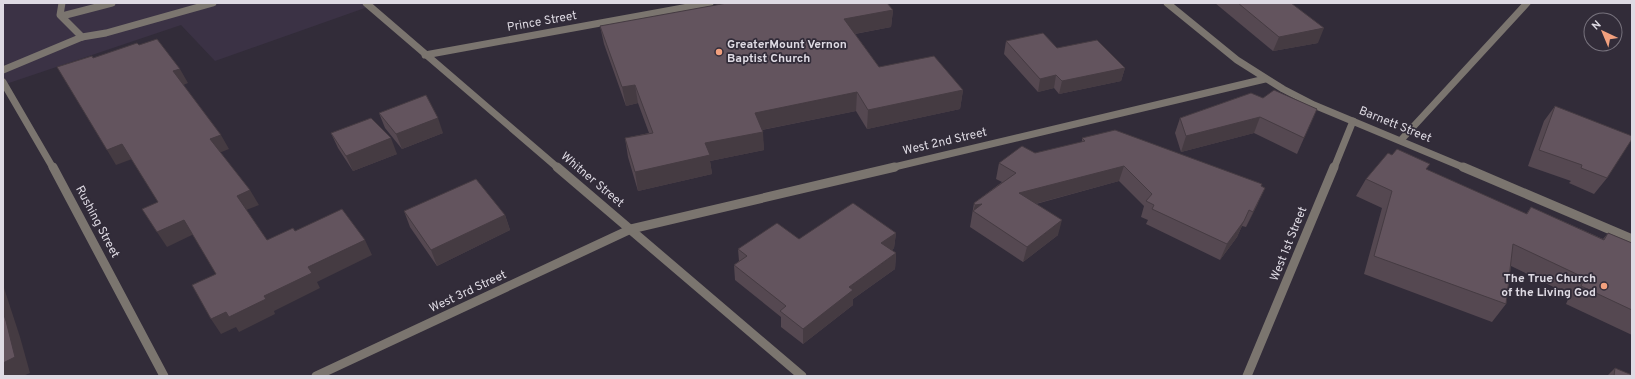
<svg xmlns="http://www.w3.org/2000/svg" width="1635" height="379" font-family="Overpass,sans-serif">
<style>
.built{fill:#3b3245}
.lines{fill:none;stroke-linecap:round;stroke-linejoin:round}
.service{stroke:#7b756f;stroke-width:7}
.minor-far1{stroke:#7b756f;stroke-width:7}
.minor{stroke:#7b756f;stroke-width:9}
.wall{fill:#554851}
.shaded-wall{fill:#453b42}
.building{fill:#63545e;stroke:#453b42}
.poi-dot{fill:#f2a07e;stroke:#322c39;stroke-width:1.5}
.labels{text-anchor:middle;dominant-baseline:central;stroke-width:3.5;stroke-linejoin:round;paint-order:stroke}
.street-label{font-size:12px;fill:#dedae3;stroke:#322c39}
.poi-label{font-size:12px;font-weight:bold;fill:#dedae3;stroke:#322c39;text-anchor:start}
</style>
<rect width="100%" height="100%" fill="#322c39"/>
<!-- built -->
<path class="built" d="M3,3h376l-164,58 -34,-36 -178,60z"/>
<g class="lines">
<!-- service -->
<g class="service">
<path d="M62,3l-2,12 22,22"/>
<path d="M62,16l50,-13"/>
<path d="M3,70l79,-33 24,-4 107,-30"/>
</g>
<!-- minor-far1 -->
<g class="minor-far1">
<path d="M366,3l192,165"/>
<path d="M1167,3l70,57 46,29 31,16 151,63"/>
<path d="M425,55l285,-52"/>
<path d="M3,82l50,86"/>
<path d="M1401,140l126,-137"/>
<path d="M890,168l375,-89"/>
<path d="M1334,168l19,-47"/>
</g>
<!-- minor -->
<g class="minor">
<path d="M53,167l111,209"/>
<path d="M557,167l245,209"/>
<path d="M1463,167l169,72"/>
<path d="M316,376l315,-147 264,-62"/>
<path d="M1247,376l87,-209"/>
</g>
</g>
<!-- wall -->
<g class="wall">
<path d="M1215,3h76l27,40 -45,8z"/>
<path d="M893,10l-2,17 -36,7 24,33 84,23 -3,19 -93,20 -11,-18 -94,19 2,20 -54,11 2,13 -74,17 -10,-34 -3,-19 24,-5 -11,-30 -12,3 -22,-62 -4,-18z"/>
<path d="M1006,41l51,7 68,20 -4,13 -62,13 -5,-6 -16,4 -34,-38z"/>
<path d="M1251,93l53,45 -7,16 -43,-21 -73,19 -6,-19 5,-15z"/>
<path d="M1555,106l52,72 -13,16 -25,-11 2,-2 -43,-15 16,-45z"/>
<path d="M379,113l64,20 -41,16 -17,-21z"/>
<path d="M331,133l66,21 -44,17 -15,-23z"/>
<path d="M1082,138l176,65 -12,24 -4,-1 -5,11 -17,23 -74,-36 2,-4 -7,-3 3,-11 -25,-25 -83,23 22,31 -35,27 -53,-35 4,-24 28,-21 -6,-3 3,-16 83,-21z"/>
<path d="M1427,170l99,44 5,-7 72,32 5,-6 24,10v92l-66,-31 4,-9 -59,-29 -5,38 -14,18 -128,-48 18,-66 -26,-12 10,-17z"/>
<path d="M404,211l101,4 5,15 -73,36 -27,-39z"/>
<path d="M896,233l-2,15 -2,2 4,3 -1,16 -42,30v6l-50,39 -22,-17v-10l-46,-37 -1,-15 5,-4 -1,-12 61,-10z"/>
<path d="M1615,368l17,8h-25z"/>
</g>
<!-- shaded-wall -->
<g class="shaded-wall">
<path d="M893,10l-2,17 -48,9 1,-17z"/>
<path d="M1324,28l-6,15 -45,8 6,-14z"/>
<path d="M1125,68l-4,13 -62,13 3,-13z"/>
<path d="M180,69l8,14 -7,3 -8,-15z"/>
<path d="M1056,75l-2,13 -16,4 2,-13z"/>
<path d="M635,85l3,18 -12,3 -4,-19z"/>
<path d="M963,90l-3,19 -93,20 1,-19z"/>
<path d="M857,92l-1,19 -100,20 -1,-18z"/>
<path d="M1260,117l-6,16 -73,19 5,-16z"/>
<path d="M438,118l5,15 -41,16 -6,-15z"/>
<path d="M763,132l1,18 -54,11 2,13 -74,17 -3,-19 70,-29z"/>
<path d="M221,135l8,14 -10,4 -9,-14z"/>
<path d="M391,138l6,16 -44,17 -7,-15z"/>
<path d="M122,144l10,15 -16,6 -9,-15z"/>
<path d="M1124,166l-5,15 -103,28 3,-16z"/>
<path d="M1265,188l-7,15 -12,24 7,-15z"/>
<path d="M250,190l9,15 -13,5 -9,-14z"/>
<path d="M982,204l-9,8 2,-7z"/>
<path d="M505,215l5,15 -73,36 -6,-16z"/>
<path d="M184,220l10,14 -27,13 -10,-15z"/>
<path d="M1062,220l-4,15 -35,27 4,-15z"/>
<path d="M1244,221l-7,16 -17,23 7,-16z"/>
<path d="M896,233l-2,15 -14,10 1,-15z"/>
<path d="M365,240l7,15 -55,27 3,6 -46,23 1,3 -36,18 -3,-5 -15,7 -10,-15 15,-7 38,-16 44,-29z"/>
<path d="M896,253l-1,16 -42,30v6l-50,39v-15l46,-42z"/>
<path d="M3,285l17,52 10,36 -7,3h-20z"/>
</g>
<!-- building -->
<g class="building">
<path d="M727,3h160l6,7 -49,9 35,48 55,-11 29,34 -95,20 -11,-18 -102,21 8,19 -58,11 5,12 -75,17 -10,-34 28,-5 -18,-48 -13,2 -22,-61z"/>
<path d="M1238,3h53l33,25 -45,9z"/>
<path d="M1043,33l14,15 40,-8 28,28 -63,13 -6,-6 -16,4 -34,-38z"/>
<path d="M157,39l23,30 -7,2 48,64 -11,4 40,51 -13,6 30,44 26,-12 2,3 47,-22 23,31 -57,27 4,6 -48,23 2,3 -37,18 -3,-5 -15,7 -19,-34 24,-11 -32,-54 -27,12 -15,-23 16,-7 -36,-58 -15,6 -50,-83 35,-11 1,2 44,-15 2,2z"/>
<path d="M1274,90l43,19 -13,29 -44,-21 -74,19 -6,-18 71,-25 12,5z"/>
<path d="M426,95l12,23 -42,16 -17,-21z"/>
<path d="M1555,106l77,30v3l-25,39 -26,-10 1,-3 -43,-15z"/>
<path d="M371,118l20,20 -45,18 -15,-23z"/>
<path d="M1115,130l147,54 -1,2 4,2 -12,24 -4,-2 -5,11 -17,23 -75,-35 2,-4 -8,-4 6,-7 -28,-28 -105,27 43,27 -35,27 -54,-36 9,-7 -7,1 -1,-2 42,-30 -17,-10 23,-17 13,7 50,-12 -3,-3z"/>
<path d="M1397,149l33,15 -4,5 101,45 4,-7 73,33 4,-7 24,10v67l-51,-24 4,-8 -72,-34 -7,60 -132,-48 18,-65 -26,-12 22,-26 4,2z"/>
<path d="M476,179l29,36 -74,35 -27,-39z"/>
<path d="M853,203l43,30 -15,10 15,10 -47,34 4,3 -50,39 -23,-18 6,-5 -52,-41 13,-9 -9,-7 39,-26 22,16z"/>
<path d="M3,312l3,9 9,36 -12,6z"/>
<path d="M1615,368l17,7v1h-18z"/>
</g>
<!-- markers -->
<g class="poi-dot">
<circle cx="719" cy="52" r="4"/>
<circle cx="1604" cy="286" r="4"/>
</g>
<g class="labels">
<!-- street labels -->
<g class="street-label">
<text transform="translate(542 22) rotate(-10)">Prince Street</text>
<text transform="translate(1395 125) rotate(22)">Barnett Street</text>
<text transform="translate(945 142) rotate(-13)">West 2nd Street</text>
<text transform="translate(592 180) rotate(40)">Whitner Street</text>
<text transform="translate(97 222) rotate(62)">Rushing Street</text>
<text transform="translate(1289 244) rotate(-68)">West 1st Street</text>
<text transform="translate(468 292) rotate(-25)">West 3rd Street</text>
</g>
<!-- poi labels -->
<g class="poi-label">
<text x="727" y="45">GreaterMount Vernon<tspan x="727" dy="14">Baptist Church</tspan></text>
<text x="1596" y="279" text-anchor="end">The True Church<tspan x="1596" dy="14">of the Living God</tspan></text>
</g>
</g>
<!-- border -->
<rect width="1635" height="379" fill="none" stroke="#dedae3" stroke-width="8"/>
<!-- north arrow -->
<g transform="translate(1603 32) rotate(316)"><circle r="19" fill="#322c39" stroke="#77727d"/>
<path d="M0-3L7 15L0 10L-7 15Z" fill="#f2a07e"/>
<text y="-6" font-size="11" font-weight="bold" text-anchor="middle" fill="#dedae3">N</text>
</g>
</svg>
